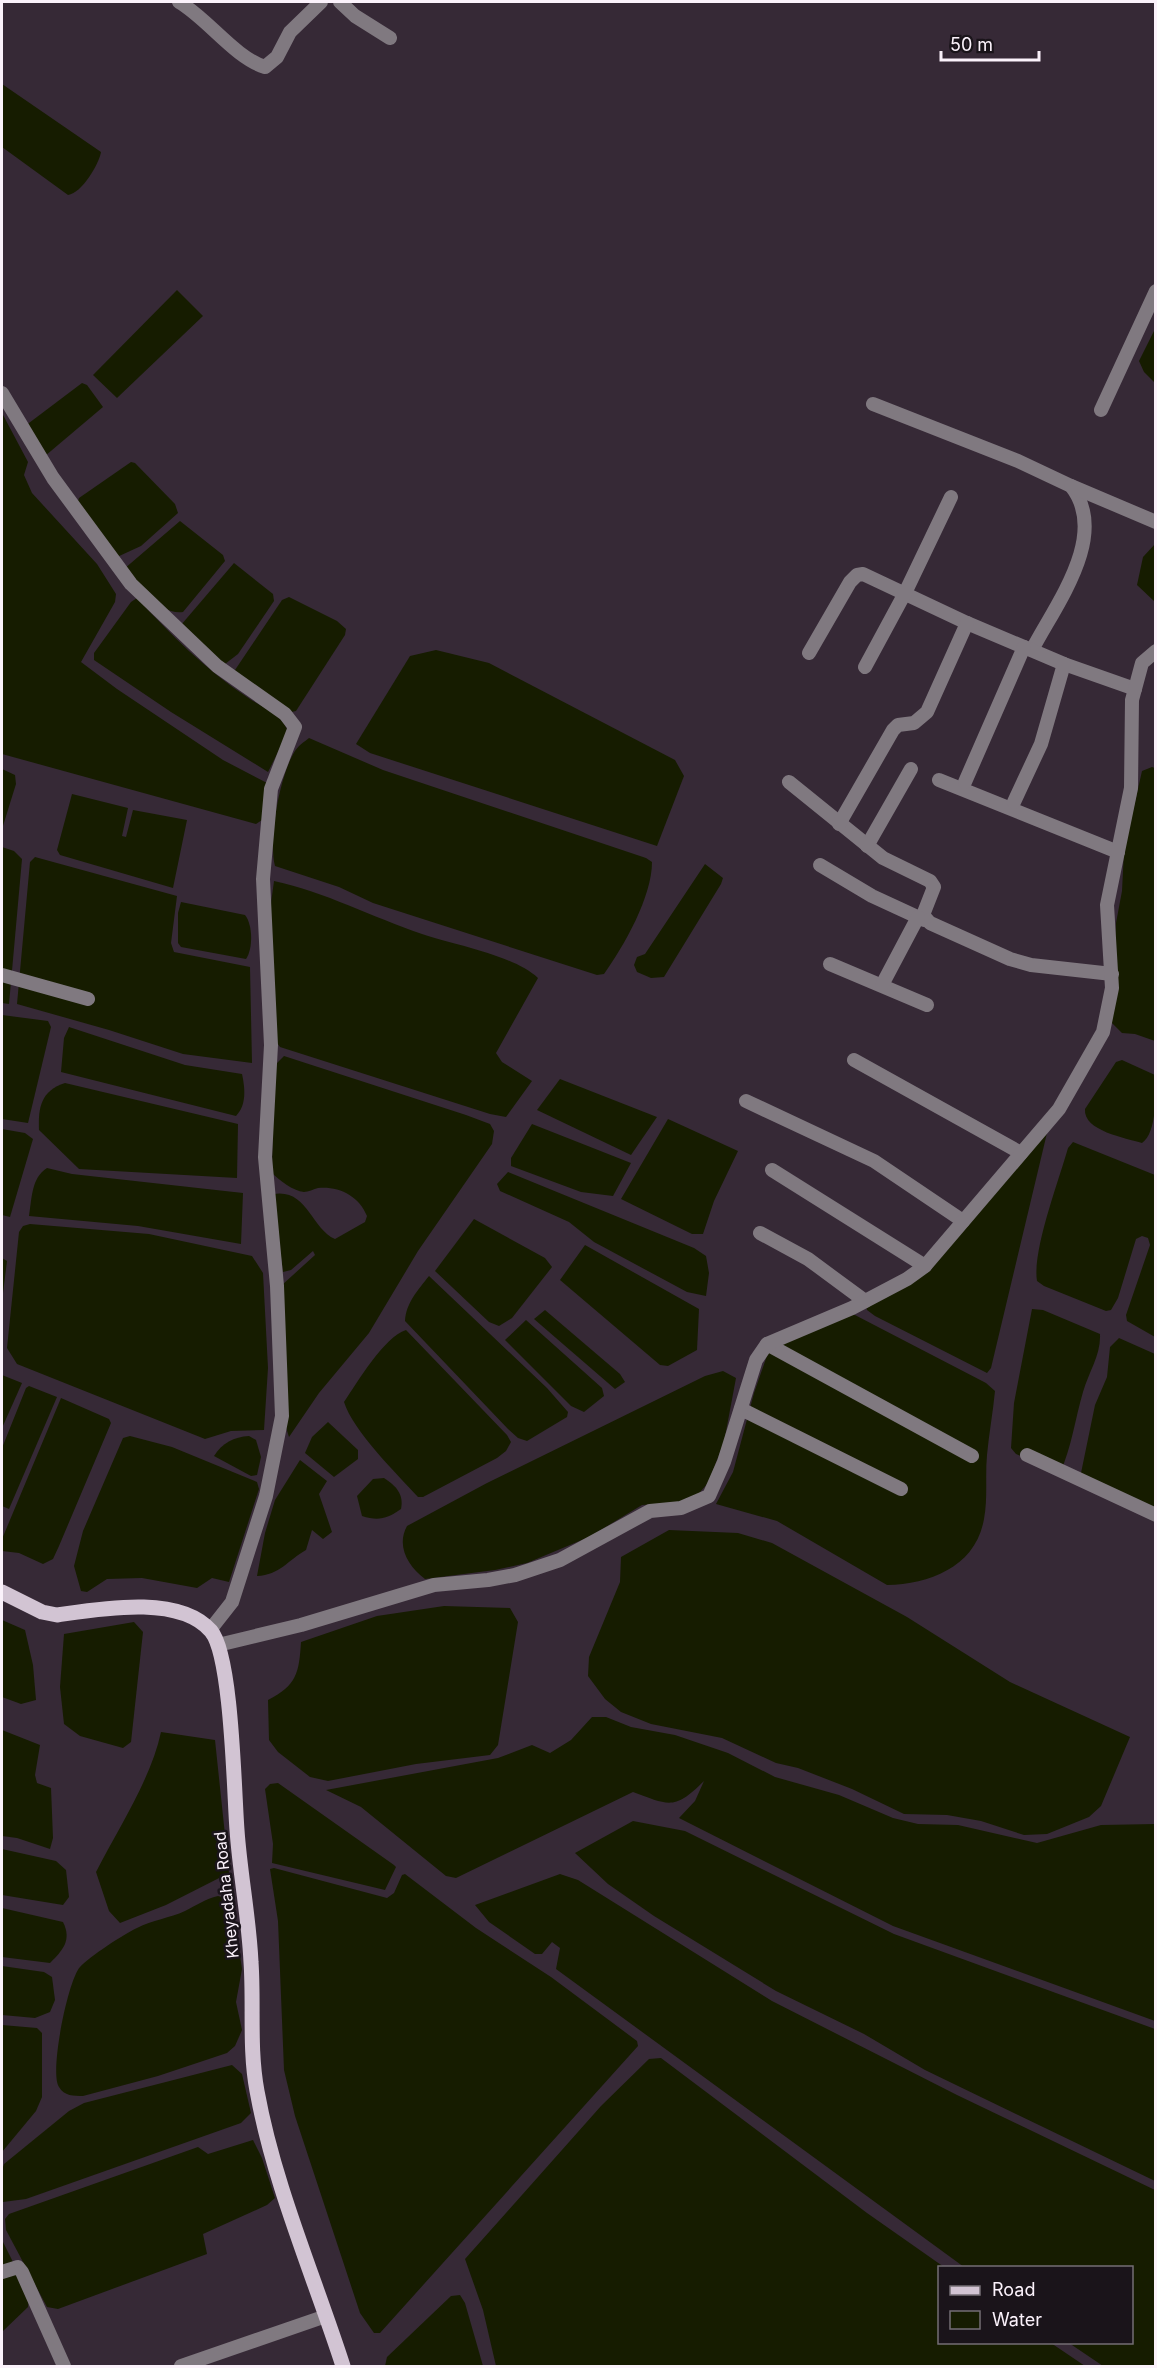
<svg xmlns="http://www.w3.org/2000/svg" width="1157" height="2368" font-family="Inter,sans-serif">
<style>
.water{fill:#161c00}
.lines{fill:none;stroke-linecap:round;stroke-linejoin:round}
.minor{stroke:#807980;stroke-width:14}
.major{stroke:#d2c4d3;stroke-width:15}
.labels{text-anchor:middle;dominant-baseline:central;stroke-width:5;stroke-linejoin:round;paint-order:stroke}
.street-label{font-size:16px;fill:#fbf2fb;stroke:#1a141a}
</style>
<rect width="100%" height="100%" fill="#362936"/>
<!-- water -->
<g class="water">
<path d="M2,84l99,68c-2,12 -19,41 -33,43l-66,-48z"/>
<path d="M177,290l26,26 -86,82 -24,-23z"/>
<path d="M1155,329v54l-11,-11 -5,-11z"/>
<path d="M82,383l5,2 16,22 -58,49 -20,-30z"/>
<path d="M2,413l26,49 -4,13 8,18 65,71 19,30 -1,8 -34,60 36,27 106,71 46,24 -7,36 -6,4 -254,-70z"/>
<path d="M131,462l4,1 40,41 3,9 -37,33 -24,11 -40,-53 2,-6z"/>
<path d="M180,521l43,34 2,6 -42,51c-25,3 -43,-27 -59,-43z"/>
<path d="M1155,544v58l-18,-17 6,-28z"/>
<path d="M234,563l39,31 1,7 -36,53 -13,10 -30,-24 -14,-15z"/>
<path d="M289,597l48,24 9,8 -1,6 -49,76 -9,2 -49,-36 -3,-7 47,-70z"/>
<path d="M137,598c33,36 69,72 110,99 14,10 36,17 41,35l-20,40 -97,-60 -77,-52v-7l37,-51z"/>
<path d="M436,650l53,13 186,97 9,16 -27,70 -287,-93 -14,-9 54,-88z"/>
<path d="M309,738l74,32 263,88 6,4c0,35 -28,84 -48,112l-7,1 -224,-72 -34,-16 -64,-21c-7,-26 5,-92 20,-115 4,-6 9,-9 14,-13z"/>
<path d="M1152,767l3,1v273l-20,-7 -13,-1 -11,-11 5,-99 6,-32 2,-40 18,-80z"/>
<path d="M2,769l13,6 1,9 -14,45z"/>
<path d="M72,794l56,14 -6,28 4,1 7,-27 54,10 -14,68 -113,-33 -3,-5z"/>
<path d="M2,847l12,4 8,8 -13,145 -7,-1z"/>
<path d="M35,857l142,39 -6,47 3,9 76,15 2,96 -69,-9 -74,-24 -92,-26 13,-142z"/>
<path d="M705,864l18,14 -2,6 -57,93 -13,1 -14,-6 -3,-7 3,-8 8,-3z"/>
<path d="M274,881c51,11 98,36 148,53 33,11 91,21 116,44l-42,75 6,9 30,19 -26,36 -16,-3 -210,-67 -5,-7 -6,-122z"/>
<path d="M181,902l64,13c8,10 8,34 1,44l-65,-12 -3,-4v-30z"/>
<path d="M2,1015l46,6 3,6 -23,96 -26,-4z"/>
<path d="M69,1027l116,38 57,9c3,14 5,31 -6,42l-175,-44 3,-34z"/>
<path d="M284,1056l182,59 24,9 4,7 -2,13 -74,107 -49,82 -50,60 -30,44 -5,-16 -2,-136 33,-30 -2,-4 -22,19 -8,2 -10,-78c34,-6 38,34 62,45l30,-17 2,-6c-8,-20 -28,-30 -49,-28 -4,1 -10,4 -14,4 -11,-1 -25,-12 -32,-19l2,-107z"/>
<path d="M1122,1060l33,15c1,19 2,58 -13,68 -16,-5 -59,-12 -57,-34l31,-47z"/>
<path d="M560,1079l97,38 -26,38 -94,-45z"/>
<path d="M65,1083l173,41 -1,54 -158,-9 -40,-39c-1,-23 2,-39 26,-47z"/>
<path d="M668,1119l70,32 -24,50 -11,33h-11l-71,-35z"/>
<path d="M532,1124l99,39 -18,33 -32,-4 -70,-26v-8z"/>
<path d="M2,1129l23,4 8,6 -23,78 -8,-2z"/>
<path d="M1047,1133l-56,235 -4,5 -112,-57 -8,-6 -1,-5 29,-16z"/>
<path d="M1073,1142l82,33v162l-28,-16 -1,-6 24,-70 -2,-7 -6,-2 -6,3 -18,59 -7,12 -5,1 -62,-25 -7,-5c-5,-30 22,-101 31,-133z"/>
<path d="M47,1168l25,6 171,19 -2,51 -103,-18 -109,-10c3,-17 2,-38 18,-48z"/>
<path d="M508,1172l186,76 12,8 3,17 -3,23 -19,-4 -93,-50 -25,-20 -69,-31 -3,-7z"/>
<path d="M474,1219l71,39 7,9 -40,51 -13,8 -10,-4 -54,-51z"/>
<path d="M30,1224l119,10 103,22 11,17 5,95 -4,62 -33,1 -26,8 -188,-75 -10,-16 12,-116 4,-6z"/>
<path d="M585,1245l114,64 -2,41 -29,16 -8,-1 -100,-85z"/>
<path d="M2,1258l5,3 -5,40z"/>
<path d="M429,1276l118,112 21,24 -1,5 -40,24 -9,-3 -10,-9 -103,-108c1,-18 13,-31 24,-45z"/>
<path d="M1032,1309l11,1 57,24c1,21 -11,37 -17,58 -8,27 -11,54 -23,81l-44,-19 -5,-6 3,-45z"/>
<path d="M545,1310l75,64 5,8 -10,7 -81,-70z"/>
<path d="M853,1314l133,69 9,8c-2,21 -6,42 -8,64 -2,21 1,43 -3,64 -8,47 -53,65 -97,66l-110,-64 -61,-17 17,-32 21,-79 15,-43z"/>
<path d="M526,1320l76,68 2,8 -20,16 -13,-6 -66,-66z"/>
<path d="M406,1330l101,105 4,7 -5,9 -9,7 -74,39h-5c-21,-23 -65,-66 -74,-95 13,-19 40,-65 62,-72z"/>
<path d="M1119,1338l36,16v160l-74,-41 14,-68 12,-28 3,-30z"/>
<path d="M723,1371l13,7 -12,64 -16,41 -14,16 -19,4 -33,2 -53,32 -62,26 -32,7 -70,9c-17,-13 -29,-33 -18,-53l80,-43 218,-107z"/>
<path d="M2,1375l20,8 -20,45z"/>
<path d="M29,1386l28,11 -48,112 -7,-3v-58l24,-60z"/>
<path d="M61,1398l48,21 2,4 -52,123 -6,13 -10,5 -24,-11 -17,-2v-12z"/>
<path d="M328,1422l30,28v9l-24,18 -29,-24 7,-16z"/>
<path d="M130,1436l42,11 85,35 2,7 -30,93 -17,-4 -15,10 -55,-10 -35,1 -20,13 -6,-1 -7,-25 9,-35 40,-93z"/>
<path d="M249,1436l7,4 5,17 -4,18 -6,1 -37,-20c8,-13 20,-19 35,-20z"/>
<path d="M300,1460l27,21 -8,13 13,38 -9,7 -11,-9 -6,20c-18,10 -26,25 -49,26l8,-43 10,-33z"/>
<path d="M384,1478c12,8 20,16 17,31 -14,10 -23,12 -39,7l-5,-20 16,-17z"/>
<path d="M669,1530l69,3 34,10 135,74 103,65 120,55 -29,69 -12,11 -42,17 -23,1 -43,-14 -34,-6 -43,-1 -52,-25 -54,-21 -22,-5 -54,-25 -71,-14 -30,-12 -16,-13 -17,-23 1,-19 31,-75 1,-25z"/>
<path d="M444,1606l66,2 8,14 -20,123 -8,10 -74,9 -88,17 -18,-4 -32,-25 -9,-12 -1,-40c29,-15 31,-27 33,-58l76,-26z"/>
<path d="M2,1620l23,10 8,35 3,35 -15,4 -19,-7z"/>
<path d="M134,1622l9,10 -12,110 -8,6 -43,-12 -16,-12 -4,-37 4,-53z"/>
<path d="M592,1717h14l25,10 44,8 53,18 47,24 64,18 54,23 25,6 40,1 79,18 64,-18 54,-1v197l-262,-95 -214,-108 16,-17 9,-20c-30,30 -35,24 -71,11l-177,86 -10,-2 -85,-69 -35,-17 172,-32 34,-13 18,8 21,-13z"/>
<path d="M2,1730l38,15 -5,30 2,8 14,5 2,50 -3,11 -33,-11 -15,-2z"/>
<path d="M161,1732l54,8 14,133 -63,32 -46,18 -11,-12 -13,-39c22,-43 55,-93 65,-140z"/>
<path d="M278,1783l116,82 2,2 -11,23 -113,-27 1,-19 -8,-55 5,-5z"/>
<path d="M633,1821l52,10 209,103 261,95v152l-230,-111 -61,-36 -88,-43 -122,-75 -46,-32 -33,-31z"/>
<path d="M2,1849l54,12 10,9 3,27 -6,8 -61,-10z"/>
<path d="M274,1868l113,30 7,-5 8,-18 3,-1 71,54 75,49 86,64 1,5 -258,287h-6l-14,-20 -65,-197 -11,-46 -6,-149 -8,-52z"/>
<path d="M560,1874l18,6 194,121 185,94 198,95v176h-52l-34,-23 63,-1v-74l-168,-1 -408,-298 4,-21 -8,-6 -10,12h-7l-46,-32 -14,-17z"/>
<path d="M218,1896l11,3 4,8 9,62 -6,33 6,28 -7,16 -8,7 -69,23 -75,20c-9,0 -19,0 -24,-9 -10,-14 9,-107 21,-120 9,-10 44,-33 57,-39 15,-8 33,-10 48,-17 12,-6 20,-12 33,-15z"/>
<path d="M2,1908l61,14c9,18 0,28 -13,41l-48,-6z"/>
<path d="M2,1966l42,6 8,5 3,23 -5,12 -15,6 -33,-3z"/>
<path d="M2,2025l35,3 5,5v64l-6,14 -34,41z"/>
<path d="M661,2058l206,155 77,54 -4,1v74l111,1 34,23h-589l-13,-56 -18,-51 136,-153 48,-47z"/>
<path d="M232,2065l10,9 9,39 -10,10 -215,76 -23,3 -1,-32 2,-6 65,-53 15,-8z"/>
<path d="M253,2140l9,18 13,40 -8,7 -64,29 4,20 -149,55 -11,-2 -41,-77 -1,-11 4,-5 189,-67 10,7z"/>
<path d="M2,2240l27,54 -1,13 -26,25z"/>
<path d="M460,2295l5,8 18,63h-98l2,-9 64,-61z"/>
</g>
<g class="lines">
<!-- minor -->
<g class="minor">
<path d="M179,2c28,16 56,56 86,65l12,-10 13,-25 31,-30"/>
<path d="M340,2l15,14 35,22"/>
<path d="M2,393l51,85 78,106 86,82 68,48 10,13 -24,62 -8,90 8,166 -6,112 12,129 5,130 -16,80 -34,106 -22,28"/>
<path d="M873,404l145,57 53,25c39,49 -15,118 -39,164"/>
<path d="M1101,410l55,-119"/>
<path d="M1071,486l85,36"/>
<path d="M809,653l41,-71 7,-7 6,-1 104,49 97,41 71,25"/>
<path d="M865,667l40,-74 46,-96"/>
<path d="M939,780l179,72"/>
<path d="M789,782l94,76 47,23 4,6 -11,28 7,8 80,36 21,6 81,9"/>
<path d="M965,782l59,-135"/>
<path d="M1014,802l27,-58 23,-80"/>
<path d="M839,824l54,-94 5,-5 16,-2 13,-11 40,-89"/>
<path d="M867,846l44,-77"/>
<path d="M820,865l52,31 52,24"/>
<path d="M830,964l97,41"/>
<path d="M2,975l86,24"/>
<path d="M882,985l36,-68"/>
<path d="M854,1060l167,93"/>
<path d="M746,1101l128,60 89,60"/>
<path d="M772,1170l153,96"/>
<path d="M760,1233l48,26 57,42"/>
<path d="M767,1344l205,112"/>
<path d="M741,1409l160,80"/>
<path d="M1027,1455l129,60"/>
<path d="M218,1645l83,-20 133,-40 54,-5 27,-5 45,-15 90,-49 31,-3 28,-12 15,-34 32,-102 11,-16 85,-36 55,-29 18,-13 134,-157 44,-77 9,-44 -5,-83 24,-117 1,-88 10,-37 14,-12"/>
<path d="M2,2272l16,-5 4,5 42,94"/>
<path d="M181,2366l145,-50"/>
</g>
<!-- major -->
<path class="major" d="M2,1592l40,20 15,3c42,-6 122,-21 154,16 21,25 23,161 26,199 3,44 12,88 14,132 3,43 -2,86 6,129 17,94 57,185 86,275"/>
</g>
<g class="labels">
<!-- street labels -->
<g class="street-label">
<text transform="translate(226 1895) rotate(-96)">Kheyadaha Road</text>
</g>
</g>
<!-- border -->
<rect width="1157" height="2368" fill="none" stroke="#fbf2fb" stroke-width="6"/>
<!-- legend -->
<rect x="938" y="2266" width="195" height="78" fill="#1a141a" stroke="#746d74" stroke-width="1.5"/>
<rect x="950" y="2286" width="30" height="9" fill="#d2c4d3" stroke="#746d74" stroke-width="1.5"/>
<text x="992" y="2296" font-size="18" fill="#fbf2fb">Road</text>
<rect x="950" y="2311" width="30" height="18" fill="#161c00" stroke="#746d74" stroke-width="1.5"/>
<text x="992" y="2326" font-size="18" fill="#fbf2fb">Water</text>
<!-- scale -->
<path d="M941 51v9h98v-9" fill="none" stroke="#fbf2fb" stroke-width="3"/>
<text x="950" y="51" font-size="18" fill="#fbf2fb" stroke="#1a141a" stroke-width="4.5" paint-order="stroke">50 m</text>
</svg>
